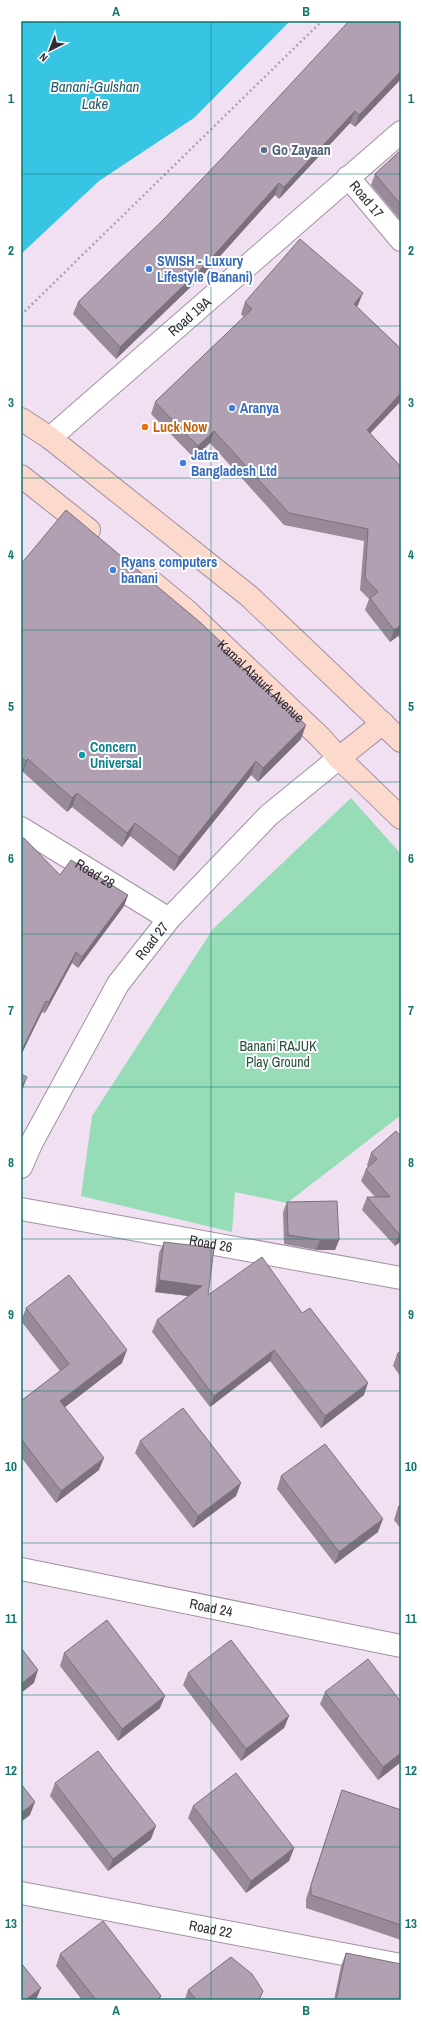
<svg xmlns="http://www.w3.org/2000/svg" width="422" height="2021" font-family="'Archivo Narrow',sans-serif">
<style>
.green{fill:#96ddb7}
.water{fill:#37c5e3}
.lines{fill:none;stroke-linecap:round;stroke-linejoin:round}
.minor-casing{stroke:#a392a3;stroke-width:24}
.tertiary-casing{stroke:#a392a3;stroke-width:24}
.secondary-casing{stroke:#a392a3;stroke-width:24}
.path{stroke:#afa1b0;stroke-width:2.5;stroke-dasharray:2 3;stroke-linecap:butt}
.minor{stroke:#fff;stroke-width:22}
.tertiary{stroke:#fff;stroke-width:22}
.secondary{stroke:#fbd9cd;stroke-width:22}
.wall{fill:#988a99}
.shaded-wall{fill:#7c707d}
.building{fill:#b1a0b2;stroke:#7c707d}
.grid{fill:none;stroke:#0f766e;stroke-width:1;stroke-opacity:0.55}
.service-dot{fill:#5c6f8a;stroke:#fff;stroke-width:1.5}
.shop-dot{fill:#3f7fe0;stroke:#fff;stroke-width:1.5}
.food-dot{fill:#e8710a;stroke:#fff;stroke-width:1.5}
.culture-dot{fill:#0f9aa8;stroke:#fff;stroke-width:1.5}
.labels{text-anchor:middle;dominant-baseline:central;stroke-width:4;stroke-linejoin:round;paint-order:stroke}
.service-label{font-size:14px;font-weight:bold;fill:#4e5e75;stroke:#fff;text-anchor:start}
.street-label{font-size:14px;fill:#312a31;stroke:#fff}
.shop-label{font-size:14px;font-weight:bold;fill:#366cbe;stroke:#fff;text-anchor:start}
.food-label{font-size:14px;font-weight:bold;fill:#c56008;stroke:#fff;text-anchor:start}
.culture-label{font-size:14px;font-weight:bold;fill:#0d838f;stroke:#fff;text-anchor:start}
.park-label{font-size:14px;fill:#26513c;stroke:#fff}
.water-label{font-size:15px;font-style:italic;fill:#245b68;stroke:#fff}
.neatline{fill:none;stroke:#0f766e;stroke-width:1.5}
.grid-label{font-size:13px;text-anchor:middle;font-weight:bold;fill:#0f766e}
</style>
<rect width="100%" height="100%" fill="#f1dff2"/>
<!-- green -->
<path class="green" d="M351,798l50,56v261l-114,88 -52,-11 -3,40 -151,-36 11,-80 121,-187z"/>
<!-- water -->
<path class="water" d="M21,21h269l-96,97 -95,63 -78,73z"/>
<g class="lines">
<defs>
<g id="minor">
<path id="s1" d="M348,177l53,63"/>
<path id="s2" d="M50,438l351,-306"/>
<path id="s3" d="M21,828l148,91"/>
<path id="s4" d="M21,1209l380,69"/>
<path id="s5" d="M21,1569l380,77"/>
<path id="s6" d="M21,1893l380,72"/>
</g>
<g id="tertiary">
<path id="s7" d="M21,1167l11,-25 86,-158 51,-65 100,-104 70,-57"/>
</g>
<g id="secondary">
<path d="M21,419l29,19 199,158 152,145"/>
<path d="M21,476l68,54"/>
<path id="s8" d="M140,572l46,38 134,127 19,21 62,60"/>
<path d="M339,758l44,-35"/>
</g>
</defs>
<!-- minor casing -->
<use href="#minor" class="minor-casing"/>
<!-- tertiary casing -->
<use href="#tertiary" class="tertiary-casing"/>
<!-- secondary casing -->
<use href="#secondary" class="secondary-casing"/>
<!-- path -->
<path class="path" d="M21,315l301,-294"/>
<!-- minor -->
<use href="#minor" class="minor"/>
<!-- tertiary -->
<use href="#tertiary" class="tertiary"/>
<!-- secondary -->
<use href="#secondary" class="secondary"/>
</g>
<!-- wall -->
<g class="wall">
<path d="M401,21v58l-46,48 -5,-4 -71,76 -4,-4 -72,80 -87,84 -43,-45 5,-12z"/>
<path d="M401,150v71l-30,-36 4,-11z"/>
<path d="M245,302l113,3 -1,2 44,42v52l-31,32 31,34v172l-3,-3 -8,6 -25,-32 4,-11 -9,-9 4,-49 -80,-16 -74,-82 -16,15 -43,-44 4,-12 89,-85 -3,-3z"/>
<path d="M21,564l202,85 78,90 -43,43 -7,-7 -77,96 -44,-35 -8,11 -50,-40 -5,5 -44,-40 -2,2z"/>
<path d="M21,839l39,36 68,20 -4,11 -46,62 -6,-5 -27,50 -3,-1 -21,43z"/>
<path d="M396,1131l5,110 -6,5 -33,-36 5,-13h8l-14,-16 5,-12 2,-2 -1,-2 4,-12z"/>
<path d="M287,1202l52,38 -4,10h-19l-32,-6 -1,-32z"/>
<path d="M164,1242l44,53 94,18 62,82 -43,33 -51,-67 -60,46 -58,-75 5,-12 31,-24 -33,-4 4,-39z"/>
<path d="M26,1308l96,55 -57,44 34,63 -43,33 -35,-46v-56l39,-30 -39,-50z"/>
<path d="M401,1351v26l-8,-11 4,-12z"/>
<path d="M140,1441l96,55 -43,32 -58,-75z"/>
<path d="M281,1476l97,56 -43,32 -58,-75z"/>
<path d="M401,1505v24l-7,-9 4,-13z"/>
<path d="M64,1653l96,55 -42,33 -58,-75z"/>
<path d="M188,1673l101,43 -5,12 -43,33 -58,-76z"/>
<path d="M325,1692l76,10v60l-23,18 -58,-76z"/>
<path d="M55,1783l96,56 -43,32 -58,-75z"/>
<path d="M342,1790l59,20v130l-95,-32v-9z"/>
<path d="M193,1806l101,42 -5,13 -43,32 -58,-75z"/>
<path d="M346,1953l55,47h-67l7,-34z"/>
<path d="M60,1954l101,42 -1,4h-78l-26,-34z"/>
<path d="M188,1990l72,10h-75v-1z"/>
</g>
<!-- shaded-wall -->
<g class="shaded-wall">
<path d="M401,71v8l-46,48 4,-12z"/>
<path d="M355,111l-5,12 -71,76 5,-12z"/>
<path d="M279,183l-4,12 -72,80 -87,84 4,-12z"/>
<path d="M363,293l-5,12 -9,10 5,-11z"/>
<path d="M401,393v8l-38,40 4,-11z"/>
<path d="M214,431l-4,12 -16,15 4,-12z"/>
<path d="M401,625v2l-3,9 -8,6 4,-12z"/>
<path d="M306,725l-5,14 -43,43 5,-14z"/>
<path d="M28,759l-5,13 -2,2 5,-13z"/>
<path d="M256,761l-5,14 -77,96 5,-14z"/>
<path d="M77,793l-5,14 -5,5 5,-14z"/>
<path d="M135,823l-5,13 -8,11 5,-14z"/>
<path d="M128,895l-4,11 -46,62 4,-11z"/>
<path d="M76,952l-4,11 -27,50 4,-11z"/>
<path d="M46,1001l-4,11 -21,43v-3z"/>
<path d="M27,1077l-4,11 -2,3v-3z"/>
<path d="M401,1232v9l-6,5 4,-12z"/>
<path d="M320,1240h19l-4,10h-19z"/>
<path d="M159,1280l43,6 -4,11 -43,-5z"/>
<path d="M127,1350l-5,13 -66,51 4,-13z"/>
<path d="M274,1350l-4,11 -60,46 4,-11z"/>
<path d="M368,1383l-4,12 -43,33 4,-12z"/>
<path d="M104,1458l-5,12 -43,33 5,-12z"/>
<path d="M241,1483l-5,13 -43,32 5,-12z"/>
<path d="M383,1519l-5,13 -43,32 4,-12z"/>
<path d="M38,1670l-4,13 -13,10v-9z"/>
<path d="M165,1696l-5,12 -42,33 4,-12z"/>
<path d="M289,1716l-5,12 -43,33 5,-12z"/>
<path d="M401,1753v9l-23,18 5,-13z"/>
<path d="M35,1802l-5,13 -9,7v-9z"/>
<path d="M156,1826l-5,13 -43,32 5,-12z"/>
<path d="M294,1848l-5,13 -43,32 5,-12z"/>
<path d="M41,1988l-5,12h-11z"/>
</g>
<!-- building -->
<g class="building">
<path d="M349,21h52v50l-42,44 -4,-4 -71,76 -5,-4 -72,80 -87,84 -42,-45 84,-81 60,-63z"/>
<path d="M401,150v55l-26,-31z"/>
<path d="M300,239l63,54 -9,11 47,45v44l-34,37 34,37v158l-7,5 -24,-32 8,-6 -13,-14 3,-49 -79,-16 -75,-82 -16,15 -43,-44 97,-93 -7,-7z"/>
<path d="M66,510l135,113 23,22 -3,3 85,77 -43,43 -7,-7 -77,96 -44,-34 -8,10 -50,-40 -5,5 -44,-39 -2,2 -5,-4v-193z"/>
<path d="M24,838l36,37 11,-15 57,35 -46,62 -6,-5 -27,50 -3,-1 -25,51v-213z"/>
<path d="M21,1074l6,3 -6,11z"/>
<path d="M396,1131l5,6v95l-2,2 -32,-37h23l-24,-28 11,-10 -6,-6z"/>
<path d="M337,1201l2,39h-19l-32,-5 -1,-33z"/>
<path d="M164,1242l50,6 -6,47 54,-38 40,56 8,-5 58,75 -43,33 -51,-66 -60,46 -57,-76 45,-34 -43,-6z"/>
<path d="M69,1275l58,75 -67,51 44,57 -43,33 -40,-52v-38l48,-37 -43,-56z"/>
<path d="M401,1351v7l-4,-4z"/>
<path d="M183,1408l58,75 -43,33 -58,-75z"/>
<path d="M325,1444l58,75 -44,33 -58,-76z"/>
<path d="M401,1505v6l-3,-4z"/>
<path d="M107,1620l58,76 -43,33 -58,-76z"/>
<path d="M231,1640l58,76 -43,33 -58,-76z"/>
<path d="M21,1648l17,22 -17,14z"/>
<path d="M368,1659l33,43v51l-18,14 -58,-75z"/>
<path d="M98,1751l58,75 -43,33 -58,-76z"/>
<path d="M236,1773l58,75 -43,33 -58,-75z"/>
<path d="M21,1784l14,18 -14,11z"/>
<path d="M342,1790l59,20v115l-90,-30v-10z"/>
<path d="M103,1921l58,75 -4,4h-61l-36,-46z"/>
<path d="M346,1953l55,11v36h-65z"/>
<path d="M231,1957l21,17 11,17 -4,9h-62l-9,-10z"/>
<path d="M21,1963l20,25 -16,12h-4z"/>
</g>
<!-- grid -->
<path class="grid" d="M211,21v1979M21,174h380M21,326h380M21,478h380M21,630h380M21,782h380M21,934h380M21,1087h380M21,1239h380M21,1391h380M21,1543h380M21,1695h380M21,1847h380"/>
<!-- markers -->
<circle class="service-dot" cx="264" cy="150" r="4"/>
<g class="shop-dot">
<circle cx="149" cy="269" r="4"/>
<circle cx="232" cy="408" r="4"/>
<circle cx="183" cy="463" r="4"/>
<circle cx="113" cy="570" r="4"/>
</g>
<circle class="food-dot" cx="145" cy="427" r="4"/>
<circle class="culture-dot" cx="82" cy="755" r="4"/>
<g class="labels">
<!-- service labels -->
<g class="service-label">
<text x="272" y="150">Go Zayaan</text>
</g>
<!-- street labels -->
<g class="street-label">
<text stroke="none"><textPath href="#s1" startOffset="29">Road 17</textPath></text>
<text stroke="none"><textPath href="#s2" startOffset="185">Road 19A</textPath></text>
<text stroke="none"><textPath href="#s8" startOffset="163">Kamal Ataturk Avenue</textPath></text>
<text stroke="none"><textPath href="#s3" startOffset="87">Road 28</textPath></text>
<text stroke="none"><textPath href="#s7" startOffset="262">Road 27</textPath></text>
<text stroke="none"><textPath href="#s4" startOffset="193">Road 26</textPath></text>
<text stroke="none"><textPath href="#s5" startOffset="194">Road 24</textPath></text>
<text stroke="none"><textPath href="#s6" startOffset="193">Road 22</textPath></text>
</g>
<!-- shop labels -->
<g class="shop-label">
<text x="157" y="261">SWISH - Luxury<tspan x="157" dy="16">Lifestyle (Banani)</tspan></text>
<text x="240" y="408">Aranya</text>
<text x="191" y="455">Jatra<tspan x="191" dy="16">Bangladesh Ltd</tspan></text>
<text x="121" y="562">Ryans computers<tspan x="121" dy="16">banani</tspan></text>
</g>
<!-- food labels -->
<g class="food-label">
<text x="153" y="427">Luck Now</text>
</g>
<!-- culture labels -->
<g class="culture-label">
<text x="90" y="747">Concern<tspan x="90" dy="16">Universal</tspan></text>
</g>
<!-- park labels -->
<g class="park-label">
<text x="278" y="1046">Banani RAJUK<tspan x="278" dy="16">Play Ground</tspan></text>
</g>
<!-- water labels -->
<g class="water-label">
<text x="95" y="86">Banani-Gulshan<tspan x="95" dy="17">Lake</tspan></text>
</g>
</g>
<!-- border -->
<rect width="422" height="2021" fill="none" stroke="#ffffff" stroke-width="44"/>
<!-- north arrow -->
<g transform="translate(50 50) rotate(222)" stroke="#ffffff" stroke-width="3" paint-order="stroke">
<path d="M0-3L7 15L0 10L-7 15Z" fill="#312a31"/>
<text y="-6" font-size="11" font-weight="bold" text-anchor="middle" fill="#312a31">N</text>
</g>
<rect x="22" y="22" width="378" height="1977" class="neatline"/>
<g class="grid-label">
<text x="116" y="16">A</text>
<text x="306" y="16">B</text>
<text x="11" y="103">1</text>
<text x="411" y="103">1</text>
<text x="11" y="255">2</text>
<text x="411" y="255">2</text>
<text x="11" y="407">3</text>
<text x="411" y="407">3</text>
<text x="11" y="559">4</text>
<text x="411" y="559">4</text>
<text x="11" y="711">5</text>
<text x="411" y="711">5</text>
<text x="11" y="863">6</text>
<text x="411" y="863">6</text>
<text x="11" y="1015">7</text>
<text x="411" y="1015">7</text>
<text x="11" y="1167">8</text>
<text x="411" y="1167">8</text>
<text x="11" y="1319">9</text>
<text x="411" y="1319">9</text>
<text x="11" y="1471">10</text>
<text x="411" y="1471">10</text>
<text x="11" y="1623">11</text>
<text x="411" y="1623">11</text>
<text x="11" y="1775">12</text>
<text x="411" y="1775">12</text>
<text x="11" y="1928">13</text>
<text x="411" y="1928">13</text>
<text x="116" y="2015">A</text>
<text x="306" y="2015">B</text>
</g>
</svg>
